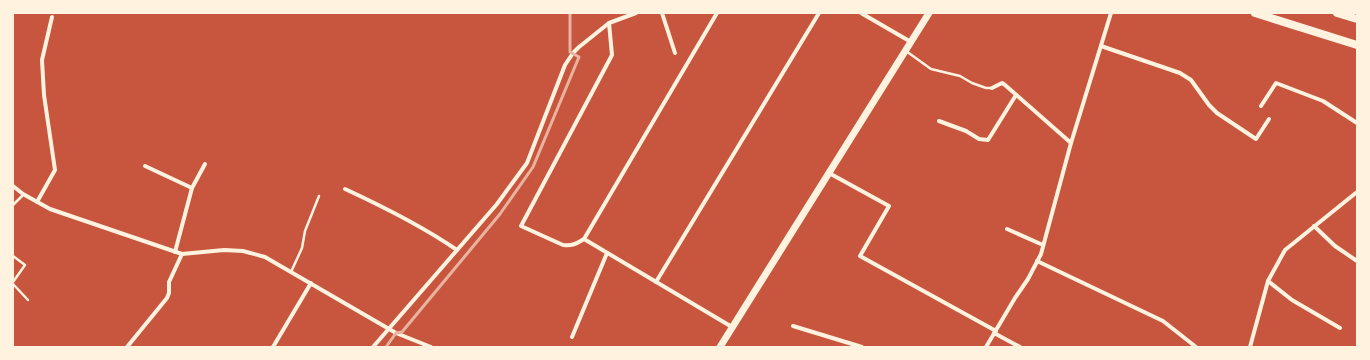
<svg xmlns="http://www.w3.org/2000/svg" width="1370" height="360" font-family="'Archivo Narrow',sans-serif">
<style>
.lines{fill:none;stroke-linecap:round;stroke-linejoin:round}
.service{stroke:#fff3e0;stroke-width:2.5}
.minor{stroke:#fff3e0;stroke-width:4}
.secondary{stroke:#fff3e0;stroke-width:7}
.trunk{stroke:#fff3e0;stroke-width:8}
.rail{stroke:#e9b49f;stroke-width:3}
</style>
<rect width="100%" height="100%" fill="#c8553d"/>
<g class="lines">
<!-- service -->
<g class="service">
<path d="M906,51l25,18 29,7 12,7 14,5h6"/>
<path d="M13,205l10,-10"/>
<path d="M13,256l12,9 -12,17"/>
<path d="M291,272l11,-24 3,-17 14,-35"/>
<path d="M13,284l15,16"/>
</g>
<!-- minor -->
<g class="minor">
<path d="M662,13l13,40"/>
<path d="M861,13l50,29"/>
<path d="M609,23l3,32 -91,171 42,19c9,1 13,-1 21,-6l133,-226"/>
<path d="M1101,46l79,27 11,7 18,25 8,8 39,26 13,-20"/>
<path d="M992,88l10,-5 3,2 66,58"/>
<path d="M1261,106l15,-23 47,18 34,22"/>
<path d="M939,121l27,10 13,8 9,1 28,-45"/>
<path d="M145,166l47,22"/>
<path d="M829,173l60,33 -29,50 136,75"/>
<path d="M13,186l10,8 27,15 132,45 42,-4 19,1 22,6 131,76 35,14"/>
<path d="M345,189c39,18 77,37 112,61"/>
<path d="M37,202l18,-32 -11,-75 -2,-35 10,-43"/>
<path d="M1314,226l21,20 22,15"/>
<path d="M1007,229l36,16"/>
<path d="M584,239l148,88"/>
<path d="M175,252l17,-64 13,-24"/>
<path d="M1037,261l126,60 33,26"/>
<path d="M1268,281l24,19 48,28"/>
<path d="M656,282l163,-269"/>
<path d="M793,326l69,21"/>
<path d="M994,333l26,14"/>
<path d="M572,337l35,-84"/>
<path d="M127,347l40,-49 2,-5v-11l13,-28"/>
<path d="M273,347l38,-64"/>
<path d="M373,347l124,-143 30,-41 38,-98 8,-12 6,-6 30,-24 27,-10"/>
<path d="M986,347l29,-49 13,-19 13,-25 30,-111 40,-130"/>
<path d="M1250,347l18,-66 17,-31 72,-58"/>
</g>
<!-- secondary -->
<path class="secondary" d="M720,347l209,-334"/>
<!-- trunk -->
<g class="trunk">
<path d="M1255,13l102,32"/>
<path d="M1337,13l20,6"/>
</g>
<!-- rail -->
<path class="rail" d="M386,347l10,-14 6,-1 98,-118 33,-47 46,-110 -9,-5v-39"/>
</g>
<!-- border -->
<rect width="1370" height="360" fill="none" stroke="#fff3e0" stroke-width="28"/>
</svg>
